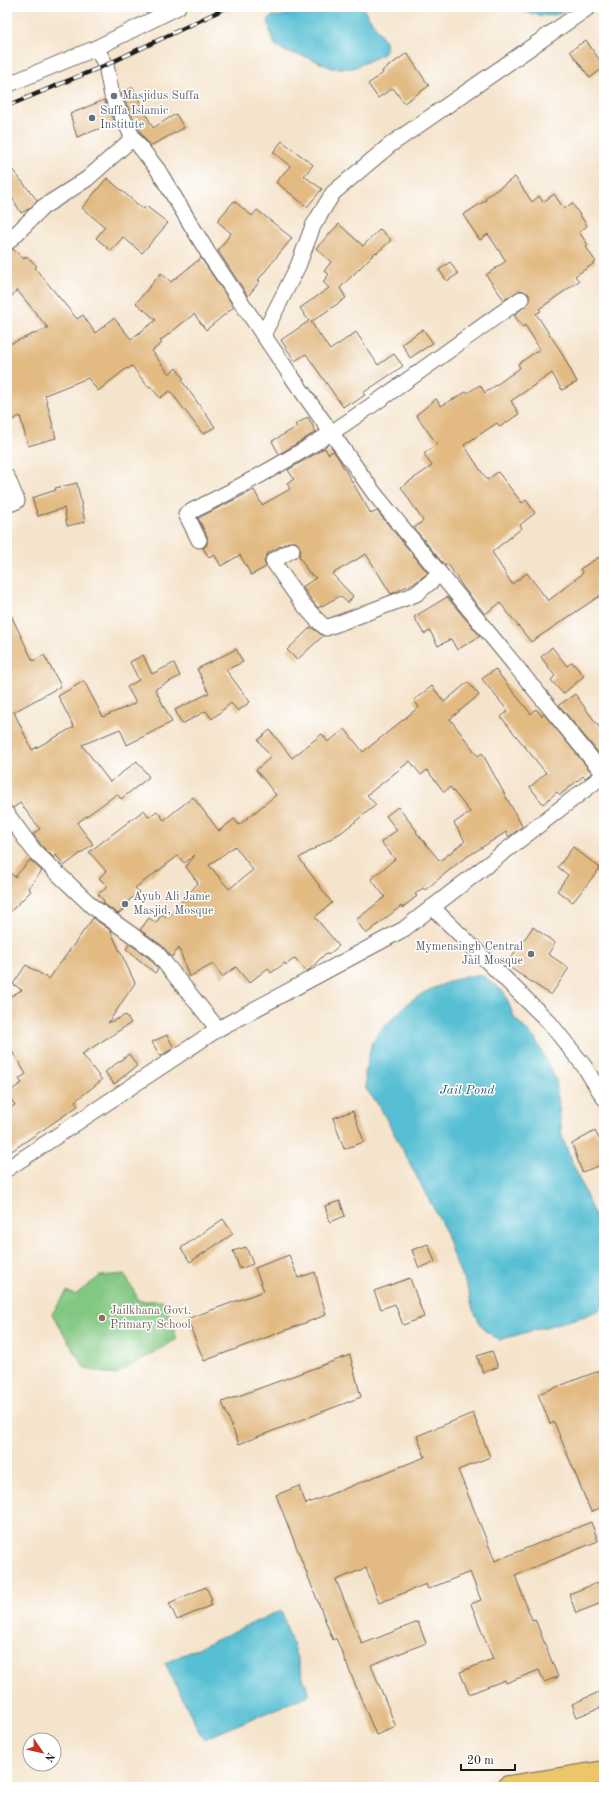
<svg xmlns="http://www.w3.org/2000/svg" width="611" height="1794" font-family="'Old Standard TT',serif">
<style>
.green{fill:#82c882;stroke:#4f724f}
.water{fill:#56bfd3;stroke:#396e78}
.building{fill:#e2ba82;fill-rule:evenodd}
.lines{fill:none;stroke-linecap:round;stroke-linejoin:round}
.street-casing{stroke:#68625a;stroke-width:17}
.highway-casing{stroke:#68625a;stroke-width:24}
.street{stroke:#fff;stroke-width:15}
.highway{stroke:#ecc669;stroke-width:22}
.rail-casing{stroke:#1c1c1c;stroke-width:4.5}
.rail{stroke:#fff;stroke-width:3;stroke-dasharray:9;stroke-linecap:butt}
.worship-dot{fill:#6b7280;stroke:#fff;stroke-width:1.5}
.service-dot{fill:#5c6f8a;stroke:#fff;stroke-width:1.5}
.education-dot{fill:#8d6e63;stroke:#fff;stroke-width:1.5}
.labels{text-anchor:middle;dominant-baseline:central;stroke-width:3;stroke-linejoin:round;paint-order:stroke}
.worship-label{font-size:12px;fill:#5b616d;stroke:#fff;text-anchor:start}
.service-label{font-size:12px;fill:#4e5e75;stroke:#fff;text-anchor:start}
.education-label{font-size:12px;fill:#785e54;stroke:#fff;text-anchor:start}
.water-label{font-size:13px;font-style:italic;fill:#335d65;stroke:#fff}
</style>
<rect width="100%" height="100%" fill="#fff"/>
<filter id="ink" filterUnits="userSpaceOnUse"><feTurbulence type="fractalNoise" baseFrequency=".025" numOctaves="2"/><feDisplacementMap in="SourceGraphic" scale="8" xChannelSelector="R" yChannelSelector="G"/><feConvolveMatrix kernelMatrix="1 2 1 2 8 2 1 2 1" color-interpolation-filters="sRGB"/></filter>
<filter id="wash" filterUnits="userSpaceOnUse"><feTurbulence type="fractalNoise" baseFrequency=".012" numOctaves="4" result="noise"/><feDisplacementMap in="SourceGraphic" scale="16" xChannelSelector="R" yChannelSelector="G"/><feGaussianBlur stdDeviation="0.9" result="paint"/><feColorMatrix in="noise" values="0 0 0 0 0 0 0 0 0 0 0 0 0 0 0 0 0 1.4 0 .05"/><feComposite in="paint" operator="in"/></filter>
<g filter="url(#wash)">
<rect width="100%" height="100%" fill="#f5e4cc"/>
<!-- green -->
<path class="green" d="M125,1274l14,27h26l12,38 -62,36 -30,-6 -33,-55 15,-23 8,4 25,-19z"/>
<!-- water -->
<g class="water">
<path d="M312,7h50l23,34 1,10 -2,3 -31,14h-21l-25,-11 -21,-5 -11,-7 -4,-10 -3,-15 4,-4h9z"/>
<path d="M514,7h53c-2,2 -5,5 -7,6 -13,6 -35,1 -46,-6z"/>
<path d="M474,975h8l22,17 10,25 21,22 21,41 6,57 42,102v65l-5,6 -14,6 -86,24 -15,-10 -11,-20 -6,-23 -13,-28 -9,-29 -65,-123 -14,-18 -1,-17 7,-30 7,-10 30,-30 18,-11 31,-13z"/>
<path d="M281,1610l28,85 -106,44 -38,-76z"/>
</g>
<g id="blocks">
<!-- building -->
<g class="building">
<path d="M586,40l18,27 -14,11 -20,-27z"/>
<path d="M407,53l22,33 -25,17 -11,-15 -15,10 -10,-14 15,-11 -1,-2z"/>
<path d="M133,88l20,40 23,-14 8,14 -34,18 -9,-13 -20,-40z"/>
<path d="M104,100l11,23 -38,14 -7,-23z"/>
<path d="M282,141l31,24 -9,11 18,13 -15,18 -31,-25 14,-16 -17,-14z"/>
<path d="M7,163l30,37 -7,8 -9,5 -14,-24z"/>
<path d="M515,177l17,25 7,-6 4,6 11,-8 10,15 8,-6 15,23 -8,6 9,13 -2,2 10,15 -21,14 4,5 -40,28 2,2 -5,3 24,36 17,32 -15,8 -10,-17 -41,28 8,13 -19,13 -3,-4 -33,22 23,35 11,-8 24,31 4,-3 9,13 -15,12 2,3 -30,24 20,32 15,-11 21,28 35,-28 -3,-4 24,-15v39l-73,49 -31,-39 -15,11 -22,-27 -15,-23 -3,2 -31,-38 9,-7 -22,-34 31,-21 -8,-12 13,-10 -21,-29 20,-16 5,7 25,-14 1,1 13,-8 5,8 35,-25 -2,-4 22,-15 -15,-24 -2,2 -9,-12 15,-12v-9l-5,-3 -4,-1 -16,10 -18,-25 20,-14 -18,-27 -8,6 -17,-25 23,-15 -1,-2z"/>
<path d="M107,178l36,31 3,-3 22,17 -26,30 -19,-16 -12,14 -15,-13 9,-11 -23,-19z"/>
<path d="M234,201l18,15 5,-6 35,28 -34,42 2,1 -12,15 -30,-45 13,-18 -14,-12z"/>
<path d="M339,224l24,22 17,-17 11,11 -14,13 -1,-1 -36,36 6,10 -35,24 19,28 26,-18 22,33 16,-11 9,12 -40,27 2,2 -13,9 -2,-2 -7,5 -37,-53 -11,7 -14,-21 28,-19 -9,-13 29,-20 -6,-6 6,-8 -5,-3 7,-9 -15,-14z"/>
<path d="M13,249l11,10 2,-3 11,10 -2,2 42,51 6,-4 12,18 19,-15 17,21 25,-19 -20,-17 25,-30 10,9 30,-24 33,49 -28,23 -12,-16 -34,27 2,2 -10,8 17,23 7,-6 8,11 -2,2 33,46 -12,7 -33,-43 -10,7 -10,-12 -2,1 -16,-21 -4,3 -1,-1 -29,23 -10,-13 -43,17 11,43 -28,8 -8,-30 -13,7v-78l41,-17 -31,-38 -10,12v-50z"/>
<path d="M450,262l8,12 -11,7 -8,-11z"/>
<path d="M423,329l10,14 -23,15 -8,-14z"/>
<path d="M308,417l8,15 -37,22 -7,-13 25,-14 -2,-2z"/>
<path d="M325,448l3,6 5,-3 4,5 34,58 6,-3 51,62 -12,9 -25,12 -25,-40 -34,20 21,22 -5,7 -8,-7 -22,12 -16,-21 14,-9 -7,-5 -10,-17 2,-6 -5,-8h-8l-20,11 -4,8 2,6 -15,8 -11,-20 -19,11 -7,-12 -5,3 -6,-9 4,-3v-9l-9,-18 56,-28 8,15 28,-16 -3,-6 7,-4 -6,-9z"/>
<path d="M77,483l8,39 -18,4 -3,-18 -26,8 -6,-18 24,-8 -1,-2z"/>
<path d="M447,597l33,39 -23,14 -6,-11 -13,7 -8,-15 -6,3 -10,-17z"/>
<path d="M7,607l26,54 11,-6 17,31 -47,26 18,38 42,-23 -16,-31 26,-15 19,36 33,-14 -9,-16 12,-7 -9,-18 13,-7 9,19 22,-11 6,13 -25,13 17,33 -45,23 -7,-16 -38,16 28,37 27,-21 12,16 -28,22 -4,-5 -40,29 16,21 -29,22 -8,-11 -2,3 -12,-12 -9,-12 7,-5 -20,-26 -7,5 -6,-3z"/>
<path d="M311,627l12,9 -26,24 -10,-10z"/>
<path d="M552,647l15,19 5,-4 12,14 -21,18 -12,-14 4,-4 -14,-19z"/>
<path d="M236,649l7,13 -17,8 24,32 -12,9 -7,-8 -19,16 -6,-8 -24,13 -7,-14 34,-17 -12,-24z"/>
<path d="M495,669l36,45 5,-5 6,7 2,-2 48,59 -7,5 -2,-2 -23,19 -3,-3 -14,12 -13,-17 16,-14 -45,-56 7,-6 -26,-32z"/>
<path d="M468,682l11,13 -29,24 28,37 4,-3 40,73 -13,11 -3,-5 -44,28 -37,30 -2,-2 -8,6 2,2 -15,12 -1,-2 -35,28 -10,-14 29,-23 -14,-18 24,-20 -14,-17 16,-12 -11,-14 12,-9 19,24 -1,1 24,29 25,-20 -11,-18 16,-11 -20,-25 -6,5 -17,-22 -6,5 -11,-14 -43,34 9,10 -34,27 -43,26 33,45 -17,14 24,29 -11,9 -2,-2 -17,17 -3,1 -11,-13 -9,7 -1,-2 -14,10 -3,-5 -19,15 -13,-16 -14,10 -9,-13 -24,13 -10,-29 -7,9 -11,-12 -21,-15 9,-12 7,5 6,-9 6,4 30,-35 -12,-16 9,-12 -11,8 -6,-7 -43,32 4,4 -12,10 3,2 -12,10 -15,-11 1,-2 -6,-7 10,-7 -9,-9 7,-7 -17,-19 55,-42 5,7 8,-6 7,9 29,-23 26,34 15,-12 5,6 37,-30 -20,-25 15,-13 -13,-17 12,-10 22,28 30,-24 6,8 17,-13 18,23 56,-45 -5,-7 18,-14 12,16zM235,846l18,24 -24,19 -20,-24z"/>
<path d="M575,694l29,40v26l-45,-55z"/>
<path d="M573,847l27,21 -27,34 -16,-11 11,-16 -10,-8z"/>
<path d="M30,860l12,11 -14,17 3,3 -24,24v-44l8,6z"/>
<path d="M93,918l17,12 25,53 -27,40 18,-8 5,8 -49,31 20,26 -27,21 3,5 -71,48v-44l8,-5 -8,-12 15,-10 -3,-4 7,-5 -19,-31v-45l15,-8 -9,-6 13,-19 23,14z"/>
<path d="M533,927l22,16 -7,11 21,14 -18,27 -45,-30z"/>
<path d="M130,944l20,15 8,10 -3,4 -29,-24z"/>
<path d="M167,1035l7,13 -14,8 -8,-14z"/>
<path d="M129,1054l8,12 -23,18 -9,-12z"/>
<path d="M353,1111l11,31 -20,7 -11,-31z"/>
<path d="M595,1131l9,17v16l-22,8 -10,-28z"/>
<path d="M340,1201l5,15 -15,6 -5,-16z"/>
<path d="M223,1219l10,15 -43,28 -9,-14z"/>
<path d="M428,1244l7,18 -16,6 -7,-18z"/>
<path d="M246,1247l7,17 -13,5 -7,-18z"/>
<path d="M289,1255l9,23 17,-6 11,43 -122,46 -17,-42 77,-28 -9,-23z"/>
<path d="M410,1278l14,39 -21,8 -8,-21 -14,5 -7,-18z"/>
<path d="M492,1351l6,16 -15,6 -6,-17z"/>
<path d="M350,1355l11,42 -122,47 -17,-42z"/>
<path d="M604,1369v137l-13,6 -37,-90 -4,2 -12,-30z"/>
<path d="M473,1413l17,44 -32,13 37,91 96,-39 7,19 -83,34 17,45 3,-1 23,58 -14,5 -5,-12 -33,13 -1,-3 -36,14 -9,-22 33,-13 -22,-55 10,-4 -11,-28 -42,17 -2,-5 -47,19 -13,-35 -30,12 26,64 56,-22 8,21 -55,22 25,62 -20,8 -40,-97 -3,2 -57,-145 23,-9 7,18 119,-47 -8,-21z"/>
<path d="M604,1580v22l-28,11 -7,-19z"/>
<path d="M206,1587l6,13 -2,1 2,4 -35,15 -8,-17z"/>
<path d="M599,1692l5,14 -27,11 -5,-13z"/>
</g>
</g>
</g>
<g filter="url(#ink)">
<use href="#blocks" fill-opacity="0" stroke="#68625a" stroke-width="1"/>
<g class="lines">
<defs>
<g id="street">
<path d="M96,48l10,17 6,31 21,42 25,32 50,83 81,120 85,120 230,281"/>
<path d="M7,85l89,-37 82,-41"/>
<path d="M7,243l36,-36 44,-28 46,-41"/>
<path d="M263,335l35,-69 15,-40 20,-33 57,-48 199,-138"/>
<path d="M7,477l10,24 -10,4"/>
<path d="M199,540l-13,-26c49,-24 98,-51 145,-81 65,-43 127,-90 190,-134"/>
<path d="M292,550l-19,11c16,23 31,49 53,67l90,-34 24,-20"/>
<path d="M7,814l28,38 58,55 63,45 62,77"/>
<path d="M432,907l117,115 35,44 20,32"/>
<path d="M7,1169l211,-140 186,-100 200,-154"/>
</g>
<path id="highway" d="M508,1787l96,-15"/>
</defs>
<!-- street casing -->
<use href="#street" class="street-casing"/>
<!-- highway casing -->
<use href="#highway" class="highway-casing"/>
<!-- street -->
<use href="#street" class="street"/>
<!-- highway -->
<use href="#highway" class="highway"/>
<defs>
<path id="rail" d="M7,106l99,-41 122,-58"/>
</defs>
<!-- rail casing -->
<use href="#rail" class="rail-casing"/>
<!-- rail -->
<use href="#rail" class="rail"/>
</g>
</g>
<!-- markers -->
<g class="worship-dot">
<circle cx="114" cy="96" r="4"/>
<circle cx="125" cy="904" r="4"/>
<circle cx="531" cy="954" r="4"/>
</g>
<circle class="service-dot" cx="92" cy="118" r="4"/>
<circle class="education-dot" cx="102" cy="1318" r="4"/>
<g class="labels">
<!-- worship labels -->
<g class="worship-label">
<text x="122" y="96">Masjidus Suffa</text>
<text x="133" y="897">Ayub Ali Jame<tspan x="133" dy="14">Masjid, Mosque</tspan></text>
<text x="523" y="947" text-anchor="end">Mymensingh Central<tspan x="523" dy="14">Jail Mosque</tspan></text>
</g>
<!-- service labels -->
<g class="service-label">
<text x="100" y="111">Suffa Islamic<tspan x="100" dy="14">Institute</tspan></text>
</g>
<!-- education labels -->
<g class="education-label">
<text x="110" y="1311">Jailkhana Govt.<tspan x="110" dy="14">Primary School</tspan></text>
</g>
<!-- water labels -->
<g class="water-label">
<text x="467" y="1090">Jail Pond</text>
</g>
</g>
<!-- margin -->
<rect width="611" height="1794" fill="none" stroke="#fff" stroke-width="24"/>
<!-- north arrow -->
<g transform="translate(42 1752) rotate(124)"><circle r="19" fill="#ffffff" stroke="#a4a4a4"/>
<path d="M0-3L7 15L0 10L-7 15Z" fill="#c8321e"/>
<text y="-6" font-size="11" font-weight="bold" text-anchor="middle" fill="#1c1c1c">N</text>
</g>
<!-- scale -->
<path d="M461 1764v6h54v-6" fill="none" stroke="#1c1c1c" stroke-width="2"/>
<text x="467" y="1764" font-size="12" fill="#1c1c1c" stroke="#ffffff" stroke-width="3" paint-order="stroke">20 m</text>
</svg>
